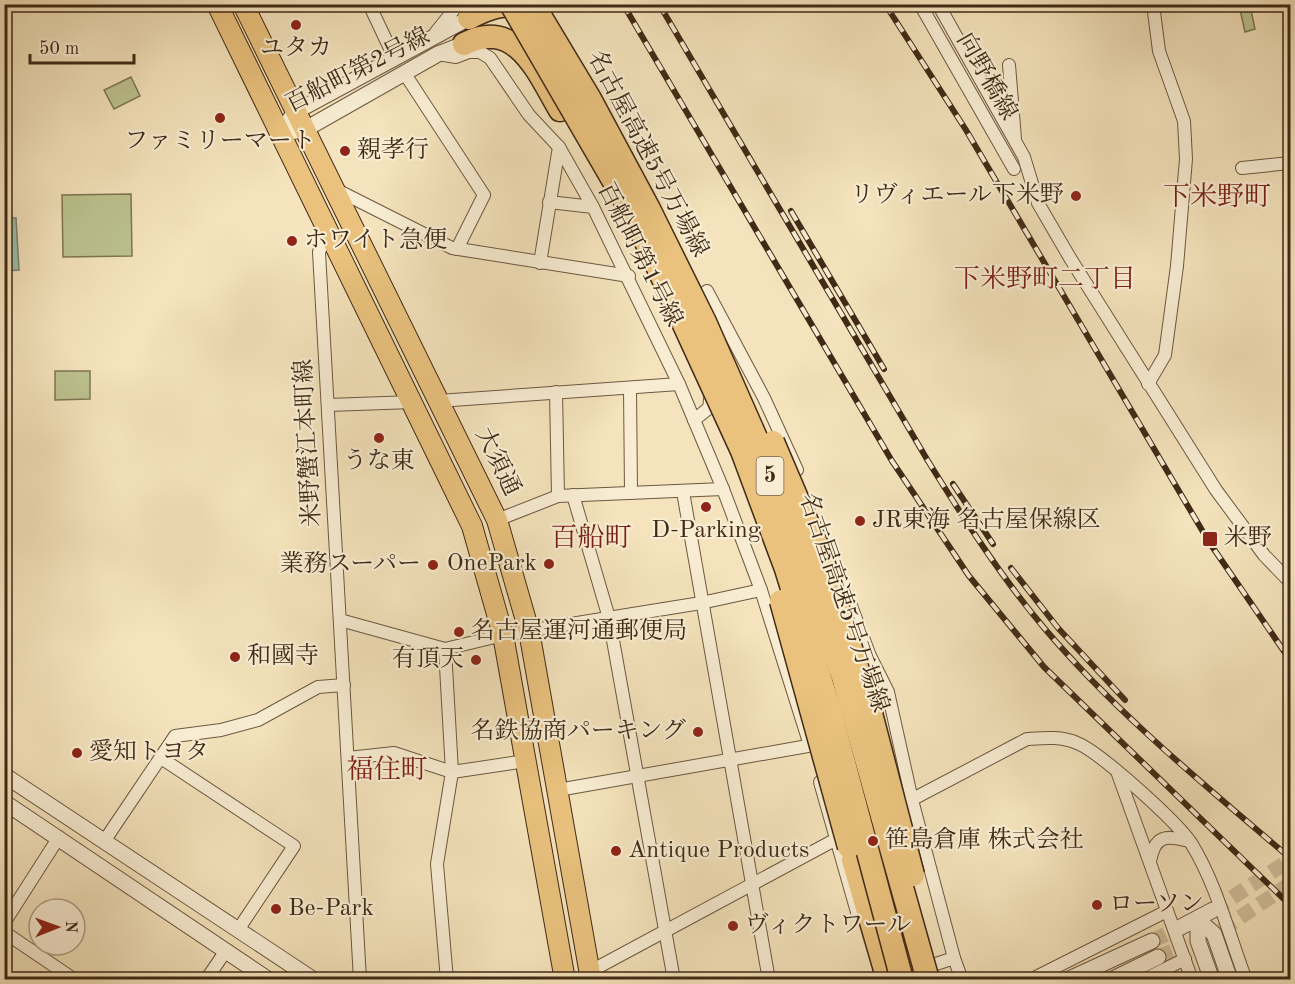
<svg xmlns="http://www.w3.org/2000/svg" width="1295" height="984" font-family="'Old Standard TT','Noto Serif JP',serif">
<style>
.green{fill:#bcc390;stroke:#7e7653;stroke-width:1.5}
.water{fill:#9cbfac;stroke:#778370;stroke-width:1.5}
.lines{fill:none;stroke-linecap:round;stroke-linejoin:round}
.tertiary-tunnel{stroke:#d0be9b;stroke-width:15;stroke-dasharray:15 8;stroke-linecap:butt}
.minor-casing{stroke:#6d5840;stroke-width:14}
.tertiary-casing{stroke:#6d5840;stroke-width:17}
.primary-casing{stroke:#402a16;stroke-width:22}
.motorway-casing{stroke:#402a16;stroke-width:25}
.minor{stroke:#f8edd3;stroke-width:12}
.tertiary{stroke:#f8edd3;stroke-width:15}
.primary{stroke:#eac27e;stroke-width:20}
.motorway{stroke:#eac27e;stroke-width:22}
.rail-casing{stroke:#402a16;stroke-width:6}
.rail{stroke:#f8edd3;stroke-width:4;stroke-dasharray:11;stroke-linecap:butt}
.motorway-bridge-casing{stroke:#402a16;stroke-width:25;stroke-linecap:butt}
.motorway-bridge{stroke:#eac27e;stroke-width:22}
.poi-dot{fill:#8f2418;stroke:#f8edd3;stroke-width:2}
.labels{text-anchor:middle;dominant-baseline:central;stroke-width:4.5;stroke-linejoin:round;paint-order:stroke}
.shield{fill:#f8edd3;stroke:#77644f;stroke-width:1.5}
.shield-label{font-size:22px;font-weight:bold;fill:#402a16}
.poi-label{font-size:24px;fill:#402a16;stroke:#f8edd3;text-anchor:start}
.street-label{font-size:24px;fill:#402a16;stroke:#f8edd3}
.neighbourhood-label{font-size:26px;fill:#7a1f14;stroke:#f8edd3}
.quarter-label{font-size:27px;fill:#7a1f14;stroke:#f8edd3}
</style>
<rect width="100%" height="100%" fill="#f4e3bc"/>
<filter id="stains"><feTurbulence type="fractalNoise" baseFrequency=".00333" numOctaves="4"/><feColorMatrix values="0 0 0 0 .2 0 0 0 0 .09 0 0 0 0 .02 0 0 0 .5 -.17"/></filter>
<radialGradient id="worn" r=".72"><stop offset=".6" stop-color="#630" stop-opacity="0"/><stop offset="1" stop-color="#630" stop-opacity=".3"/></radialGradient>
<!-- green -->
<g class="green">
<path d="M1239,5h11l5,24 -10,3z"/>
<path d="M131,77l9,19 -26,13 -10,-19z"/>
<path d="M131,194l1,62 -69,1 -1,-62z"/>
<path d="M55,371h35v28l-35,1z"/>
</g>
<!-- water -->
<path class="water" d="M5,218h11l3,52 -14,1z"/>
<g class="lines">
<!-- tertiary-tunnel -->
<g class="tertiary-tunnel">
<path d="M1213,910l77,-50"/>
<path d="M1221,930l69,-46"/>
<path d="M1152,941l27,-13"/>
<path d="M1158,957l28,-11"/>
</g>
<defs>
<g id="minor">
<path d="M369,4l25,53"/>
<path d="M920,4l94,165"/>
<path d="M938,4l86,153 14,46 32,55 146,232 48,65 26,27"/>
<path d="M436,32l20,-25 -1,-3"/>
<path d="M438,54l18,3 13,-5h11l10,6 39,57 30,32 34,60 86,177 44,105 38,101 47,149"/>
<path d="M1009,65l6,73"/>
<path d="M405,74l79,121 -27,54"/>
<path d="M1242,168l48,-5"/>
<path d="M337,190l115,58 177,28"/>
<path d="M549,202l44,5"/>
<path d="M329,230l-10,22 41,728"/>
<path d="M540,263l19,-116"/>
<path d="M707,291l57,107 33,72"/>
<path d="M1148,384l17,-29 12,-89 9,-107 -2,-38 -25,-70 -6,-47"/>
<path d="M630,388l1,105"/>
<path d="M556,392l2,104"/>
<path d="M438,401l241,-17"/>
<path d="M328,405l85,-3"/>
<path d="M694,420l15,-12 2,-16"/>
<path d="M683,492l86,488"/>
<path d="M573,495l36,123 65,362"/>
<path d="M497,520l61,-24 165,-7"/>
<path d="M834,561l36,95 18,36 24,108 42,158 -33,11"/>
<path d="M340,620l105,29 58,-14 198,-32 60,-13"/>
<path d="M445,649l7,123 -15,92 10,116"/>
<path d="M161,758l133,88 -56,84"/>
<path d="M348,758l46,-5 58,19 74,-11"/>
<path d="M1118,774l74,206"/>
<path d="M820,782l37,130"/>
<path d="M558,790l261,-46"/>
<path d="M892,810l135,-71c16,-1 34,-3 50,4 23,9 100,79 114,100 25,40 38,92 55,137"/>
<path d="M105,840l70,-104 46,-6 37,-10 60,-33 26,-2"/>
<path d="M1150,861c5,-26 16,-26 39,-20"/>
<path d="M4,923l55,-86"/>
<path d="M4,932l71,48"/>
<path d="M954,958l8,22"/>
<path d="M589,972l253,-136"/>
<path d="M206,980l19,-28"/>
<path d="M1030,980l137,-69"/>
<path d="M1143,980l42,-21"/>
</g>
<g id="tertiary">
<path d="M280,133l15,-21 174,-94"/>
<path d="M280,133l24,-3 134,-76 26,-10"/>
<path d="M4,775l310,205"/>
<path d="M4,802l265,178"/>
<path d="M1198,920l16,14 16,46"/>
<path d="M1198,920v21l14,39"/>
<path d="M1179,928l34,-18"/>
<path d="M1067,980l85,-39"/>
<path d="M1111,980l47,-23"/>
</g>
<g id="primary">
<path d="M217,4l255,522 31,109 62,345"/>
<path d="M243,4l254,516 32,111 62,349"/>
</g>
<g id="motorway">
<path d="M469,18c19,-10 39,-18 60,-8"/>
<path d="M464,44c53,-27 74,29 96,66"/>
<path d="M853,860l35,120"/>
</g>
</defs>
<!-- minor casing -->
<use href="#minor" class="minor-casing"/>
<!-- tertiary casing -->
<use href="#tertiary" class="tertiary-casing"/>
<!-- primary casing -->
<use href="#primary" class="primary-casing"/>
<!-- motorway casing -->
<use href="#motorway" class="motorway-casing"/>
<!-- minor -->
<use href="#minor" class="minor"/>
<!-- tertiary -->
<use href="#tertiary" class="tertiary"/>
<!-- primary -->
<use href="#primary" class="primary"/>
<!-- motorway -->
<use href="#motorway" class="motorway"/>
<defs>
<g id="rail">
<path d="M623,4l269,457 77,115 75,91 246,238"/>
<path d="M659,4l269,457c36,58 73,116 117,168 72,85 161,157 245,229"/>
<path d="M885,4l81,126 243,412 81,118"/>
<path d="M791,211l93,158"/>
<path d="M953,484l40,60"/>
<path d="M1011,568l47,60 67,72"/>
</g>
</defs>
<!-- rail casing -->
<use href="#rail" class="rail-casing"/>
<!-- rail -->
<use href="#rail" class="rail"/>
<defs>
<g id="motorway-bridge">
<path d="M511,4l124,214 107,233 44,118 44,141 72,270"/>
<path d="M533,4l57,95 59,110 56,113 52,118 86,237 85,303"/>
<path d="M773,442l47,110 47,146 46,177"/>
<path d="M781,601l68,246"/>
</g>
</defs>
<!-- motorway-bridge casing -->
<use href="#motorway-bridge" class="motorway-bridge-casing"/>
<!-- motorway-bridge -->
<use href="#motorway-bridge" class="motorway-bridge"/>
</g>
<!-- markers -->
<g class="poi-dot">
<circle cx="296" cy="25" r="6"/>
<circle cx="220" cy="118" r="6"/>
<circle cx="345" cy="151" r="6"/>
<circle cx="1076" cy="196" r="6"/>
<circle cx="292" cy="241" r="6"/>
<circle cx="379" cy="438" r="6"/>
<circle cx="706" cy="507" r="6"/>
<circle cx="860" cy="521" r="6"/>
<rect x="1202" y="531" width="16" height="16" rx="3"/>
<circle cx="549" cy="564" r="6"/>
<circle cx="433" cy="565" r="6"/>
<circle cx="459" cy="632" r="6"/>
<circle cx="235" cy="657" r="6"/>
<circle cx="476" cy="660" r="6"/>
<circle cx="698" cy="732" r="6"/>
<circle cx="77" cy="753" r="6"/>
<circle cx="873" cy="841" r="6"/>
<circle cx="616" cy="851" r="6"/>
<circle cx="1097" cy="905" r="6"/>
<circle cx="276" cy="909" r="6"/>
<circle cx="733" cy="926" r="6"/>
</g>
<g class="labels">
<!-- shield labels -->
<rect class="shield" x="756.5" y="457" width="27" height="38" rx="4.5"/>
<g class="shield-label">
<text x="770" y="476">5</text>
</g>
<!-- poi labels -->
<g class="poi-label">
<text x="296" y="49" text-anchor="middle">ユタカ</text>
<text x="220" y="142" text-anchor="middle">ファミリーマート</text>
<text x="357" y="151">親孝行</text>
<text x="1064" y="196" text-anchor="end">リヴィエール下米野</text>
<text x="304" y="241">ホワイト急便</text>
<text x="379" y="462" text-anchor="middle">うな東</text>
<text x="872" y="521">JR東海 名古屋保線区</text>
<text x="706" y="531" text-anchor="middle">D-Parking</text>
<text x="1224" y="539">米野</text>
<text x="537" y="564" text-anchor="end">OnePark</text>
<text x="421" y="565" text-anchor="end">業務スーパー</text>
<text x="471" y="632">名古屋運河通郵便局</text>
<text x="247" y="657">和國寺</text>
<text x="464" y="660" text-anchor="end">有頂天</text>
<text x="686" y="732" text-anchor="end">名鉄協商パーキング</text>
<text x="89" y="753">愛知トヨタ</text>
<text x="885" y="841">笹島倉庫 株式会社</text>
<text x="628" y="851">Antique Products</text>
<text x="1109" y="905">ローソン</text>
<text x="288" y="909">Be-Park</text>
<text x="745" y="926">ヴィクトワール</text>
</g>
<!-- street labels -->
<g class="street-label">
<text transform="translate(358 71) rotate(-27)">百船町第2号線</text>
<text transform="translate(986 77) rotate(60)">向野橋線</text>
<text transform="translate(647 154) rotate(62)">名古屋高速5号万場線</text>
<text transform="translate(639 255) rotate(63)">百船町第1号線</text>
<text transform="translate(309 443) rotate(-93)">米野蟹江本町線</text>
<text transform="translate(497 462) rotate(64)">大須通</text>
<text transform="translate(843 603) rotate(71)">名古屋高速5号万場線</text>
</g>
<!-- neighbourhood labels -->
<g class="neighbourhood-label">
<text x="1045" y="280">下米野町二丁目</text>
</g>
<!-- quarter labels -->
<g class="quarter-label">
<text x="1217" y="197">下米野町</text>
<text x="591" y="538">百船町</text>
<text x="387" y="770">福住町</text>
</g>
</g>
<!-- margin -->
<rect width="1295" height="984" fill="none" stroke="#f4e3bc" stroke-width="24"/>
<rect x="6" y="6" width="1283" height="972" fill="none" stroke="#402a16" stroke-width="3"/>
<rect x="12" y="12" width="1271" height="960" fill="none" stroke="#402a16" stroke-width="1.5"/>
<!-- north arrow -->
<g transform="translate(57 927) rotate(89)"><circle r="28" fill="#f8edd3" stroke="#ae9f87" stroke-width="1.5"/>
<path d="M0-4.5L10 22L0 15L-10 22Z" fill="#8f2418"/>
<text y="-9" font-size="16" font-weight="bold" text-anchor="middle" fill="#402a16">N</text>
</g>
<!-- scale -->
<path d="M30 54v9h104v-9" fill="none" stroke="#402a16" stroke-width="3"/>
<text x="39" y="54" font-size="18" fill="#402a16" stroke="#f8edd3" stroke-width="4.5" paint-order="stroke">50 m</text>
<rect width="100%" height="100%" filter="url(#stains)"/>
<rect width="100%" height="100%" fill="url(#worn)"/>
</svg>
